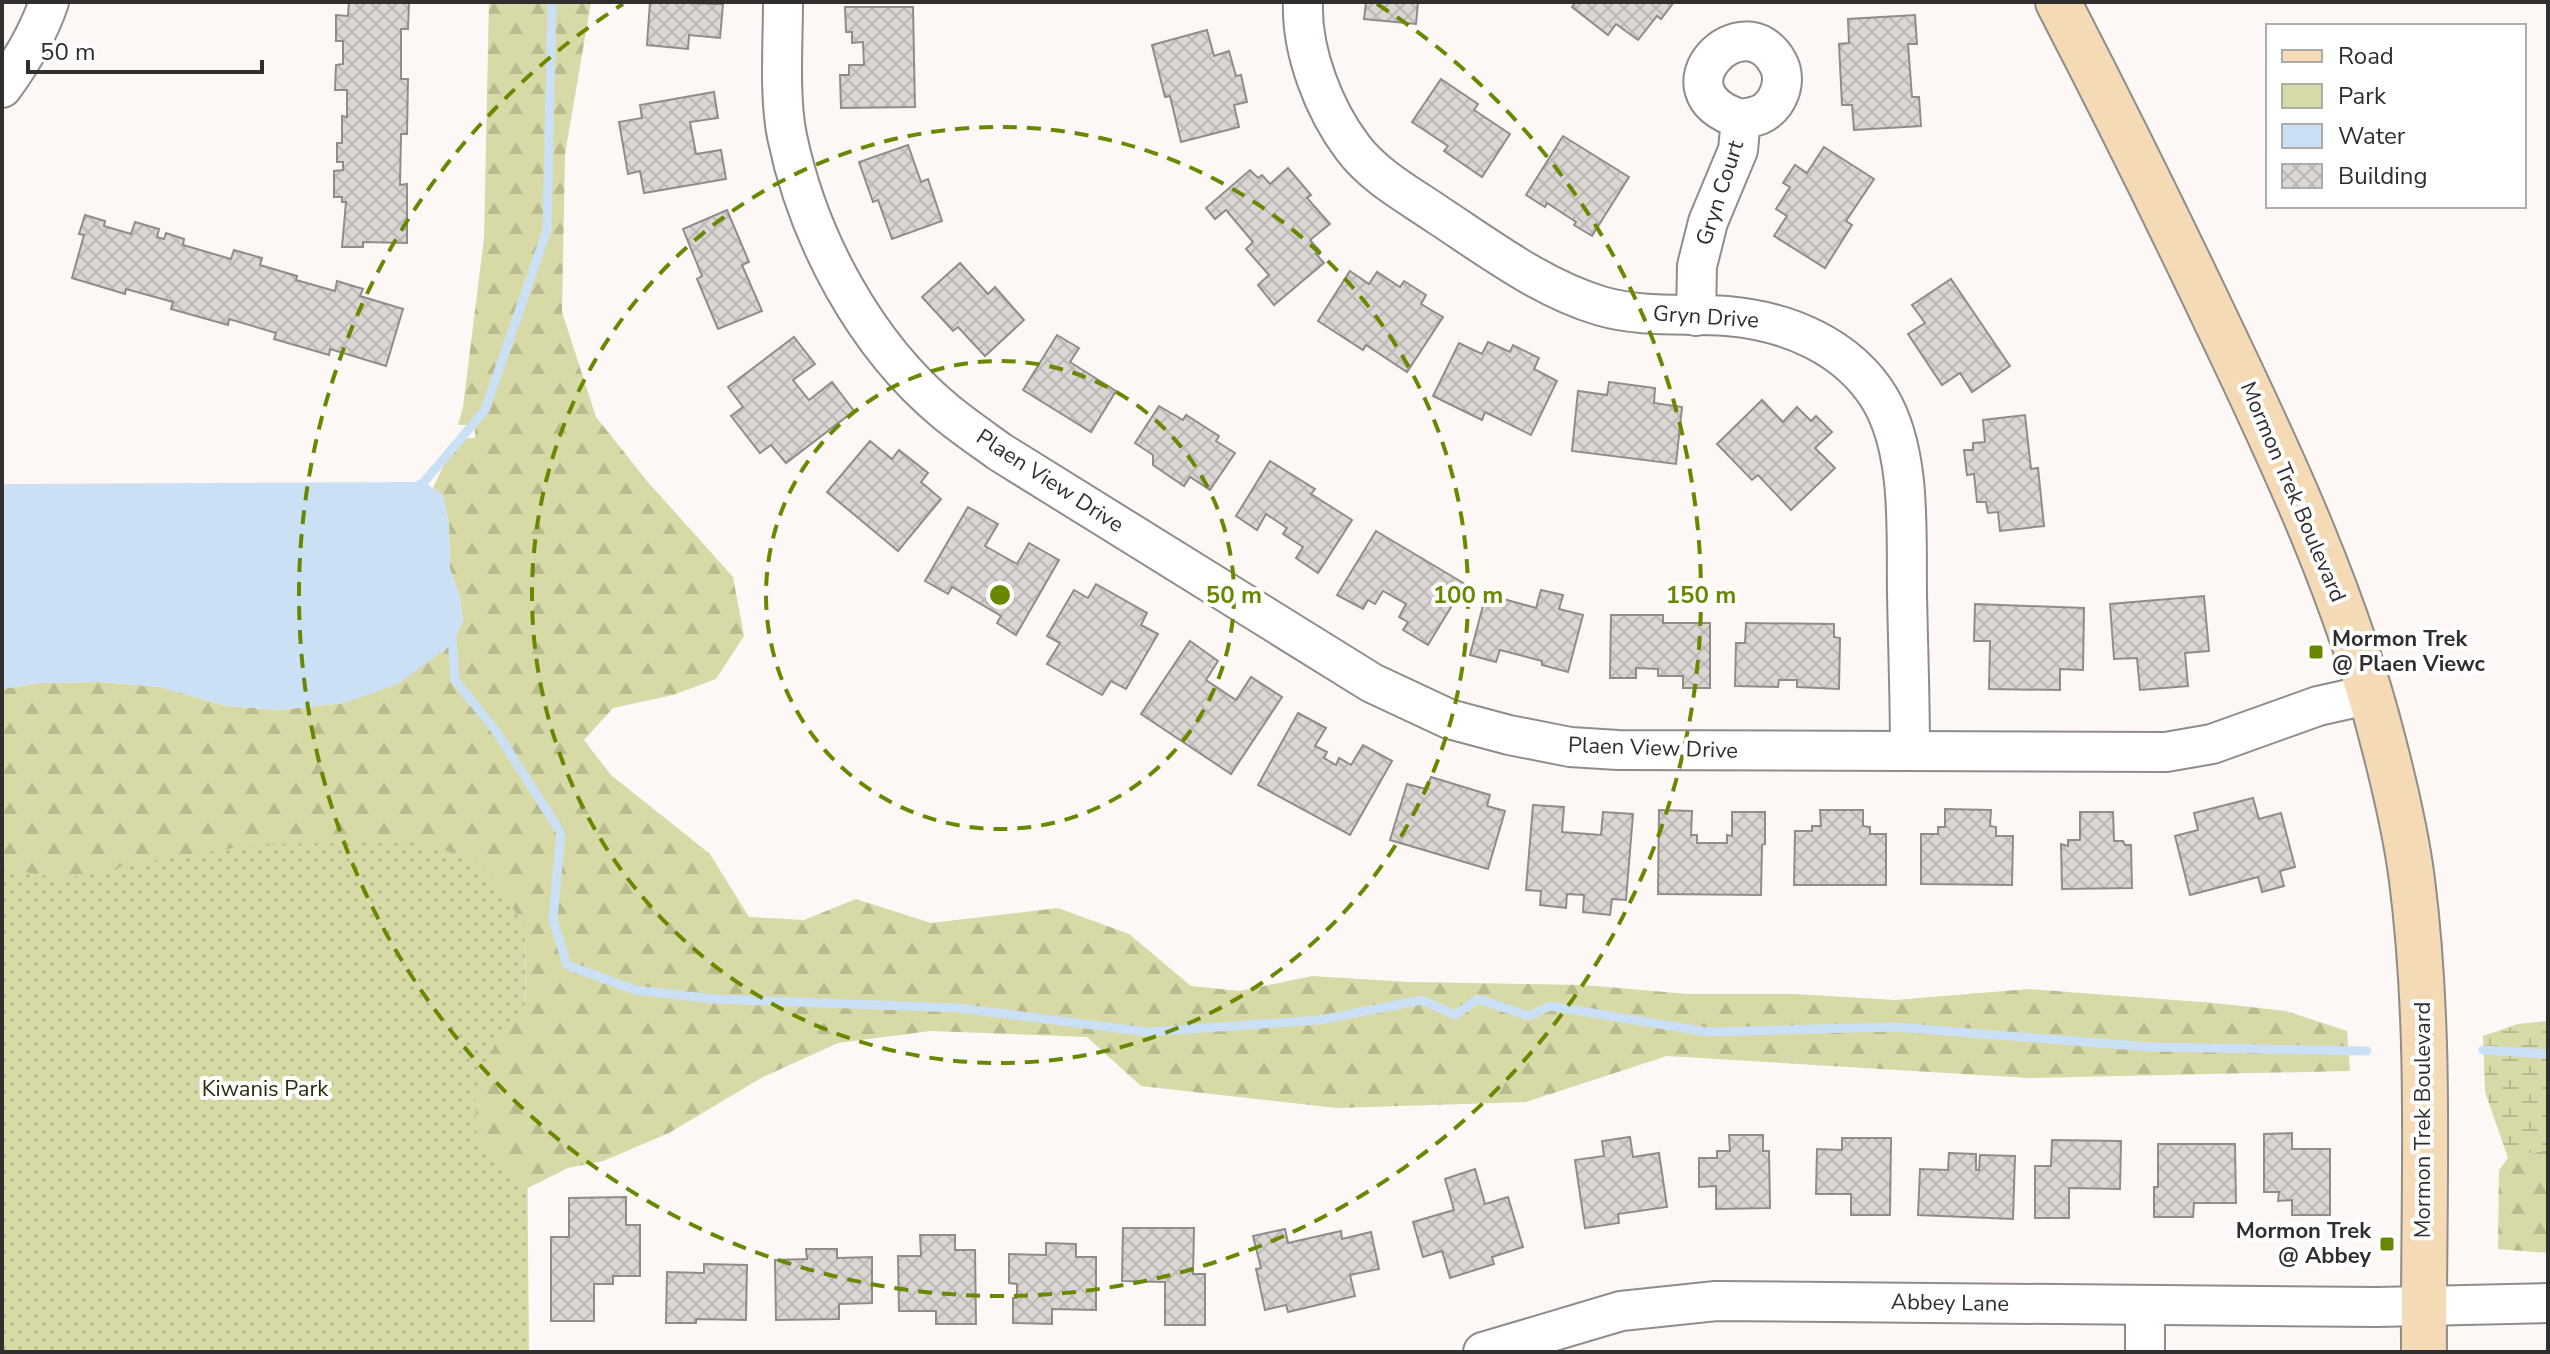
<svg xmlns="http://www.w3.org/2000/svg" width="2550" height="1354" font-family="'Nunito Sans',sans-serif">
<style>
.green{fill:url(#green-dots)}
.forest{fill:url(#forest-firs)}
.wetland{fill:url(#wetland-marsh)}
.water{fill:#cbe0f5}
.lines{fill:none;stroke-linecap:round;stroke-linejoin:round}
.stream{stroke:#cbe0f5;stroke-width:9}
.building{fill:url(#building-cross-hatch);stroke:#918c8a;stroke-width:2}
.minor-casing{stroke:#908c89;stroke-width:42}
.secondary-casing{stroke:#908c89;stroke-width:48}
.minor{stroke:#fff;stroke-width:38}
.secondary{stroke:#f4dbb6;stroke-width:44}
.ring{fill:none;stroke:#698802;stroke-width:4;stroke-dasharray:14 10}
.poi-dot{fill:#698802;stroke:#fff;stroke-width:3}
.labels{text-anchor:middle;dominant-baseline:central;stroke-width:8;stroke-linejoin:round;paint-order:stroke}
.street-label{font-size:22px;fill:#312f2e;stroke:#fff}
.poi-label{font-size:22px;font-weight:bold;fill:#312f2e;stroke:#fff;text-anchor:start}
.park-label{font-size:22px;fill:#2b2c0c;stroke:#fff}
.centre{fill:#698802;stroke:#fff;stroke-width:4}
.ring-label{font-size:24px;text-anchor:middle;font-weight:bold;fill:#698802;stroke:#fff;stroke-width:8;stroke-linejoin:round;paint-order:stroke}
</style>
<defs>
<pattern id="green-dots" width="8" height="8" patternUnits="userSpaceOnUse" patternTransform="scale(2)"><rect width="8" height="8" fill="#d7daa6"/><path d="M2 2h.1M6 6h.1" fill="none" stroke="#b9bb8f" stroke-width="1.8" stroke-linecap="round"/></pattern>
<pattern id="forest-firs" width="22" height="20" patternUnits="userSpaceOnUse" patternTransform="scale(2)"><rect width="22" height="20" fill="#d7daa6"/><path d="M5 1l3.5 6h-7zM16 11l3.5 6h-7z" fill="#b9bb8f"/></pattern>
<pattern id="wetland-marsh" width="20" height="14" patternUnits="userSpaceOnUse" patternTransform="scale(2)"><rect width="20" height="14" fill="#d7daa6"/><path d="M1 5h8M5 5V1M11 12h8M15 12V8" fill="none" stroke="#b9bb8f"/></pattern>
<pattern id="building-cross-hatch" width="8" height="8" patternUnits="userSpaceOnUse" patternTransform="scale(2)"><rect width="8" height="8" fill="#dbd6d3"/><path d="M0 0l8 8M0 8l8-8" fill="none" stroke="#bcb8b5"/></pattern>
</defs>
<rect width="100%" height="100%" fill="#fdf8f5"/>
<!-- green -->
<path class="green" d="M524,820l5,532h-527v-528z"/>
<!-- forest -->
<g class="forest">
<path d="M489,2h102l-26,152 -3,158 34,105 51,64 86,96 11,59 -28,43 -43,16 -60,13 -29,32 27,35 99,79 39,63 55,3 52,-21 75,24 127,-15 71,26 62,52 49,5 72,-15 97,6 175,3 104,9h108l99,6 134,-11 185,14 72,8 61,20 3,40 -321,7 -362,-22 -141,46 -189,6 -196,-22 -54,-49 -157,-6 -92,12 -77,35 -92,55 -66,28 -35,7 -40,20 -18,-10 -33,-31 -2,-57 22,-51 29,-37 -1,-75 -32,-49 -21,-21 -59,-14 -154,1 -115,18 -80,17 -62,-11v-179l38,-6 62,-1 58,5 66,19 53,4 65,-7 87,-44 20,-14 12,-24 -3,-24 -10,-28 -1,-44 -6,-29 -10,-8 23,-49 19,-1v-13h-17l5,-18 21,-169z"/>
<path d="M2548,1150v103l-50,-4 1,-79 9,-12z"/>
</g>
<!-- wetland -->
<path class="wetland" d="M2548,1021v129l-40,8 -23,-66 -2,-56 35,-12z"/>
<!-- water -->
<path class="water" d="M424,482l19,13 6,30 1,44 10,28 3,24 -12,24 -53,39 -54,19 -65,7 -53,-4 -66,-19 -58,-5 -62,1 -38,6v-205z"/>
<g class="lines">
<!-- stream -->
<g class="stream">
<path d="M414,488l10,-6 61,-72 62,-180 5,-228"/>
<path d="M452,634l3,46 41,51 65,102 -8,86 14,46 68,25 78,9 245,9 190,24 172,-12 102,-20 33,15 23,-16 51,17 21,-10 157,26 188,-5 255,20 217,4"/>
<path d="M2483,1050l65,4"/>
</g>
</g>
<!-- building -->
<g class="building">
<path d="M349,2h60l-1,27h-7v50h7l-1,55h-6l-1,51 7,-1v59l-44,-1v5h-21l4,-45h-4v-5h-8v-26l9,-1v-8h-6v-19h5v-27l5,1v-27h-12l1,-25 7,-1v-23h-7v-26l12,1z"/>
<path d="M650,2l73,2 -3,34 -31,-3 -1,14 -41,-4z"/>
<path d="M1366,2h52l-2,22 -52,-5z"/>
<path d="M1576,2h98l-13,17 -4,-3 -19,24 -22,-16 -8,11 -36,-28z"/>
<path d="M845,7h68l2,100 -74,1 -1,-33h9v-10h15l-1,-23 -11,1v-11h-6z"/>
<path d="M1915,15l2,29h-9l4,53h7l2,29 -67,4 -2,-25h-10l-3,-61 10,-1 -1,-24z"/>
<path d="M1207,30l7,26 15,-5 7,25 5,-1 6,27 -13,3 5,22 -58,15 -11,-46 -5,1 -13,-52z"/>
<path d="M1441,79l37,25 -4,6 36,24 -28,43 -38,-26 4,-5 -36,-24z"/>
<path d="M714,92l4,26 -28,4 6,32 25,-4 5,29 -82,14 -4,-22 -12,3 -9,-52 23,-4 -2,-13z"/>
<path d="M1563,136l66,41 -37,59 -18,-11 2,-3 -29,-19 -2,4 -19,-12z"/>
<path d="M908,145l13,37 7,-3 14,42 -50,18 -14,-39 -5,2 -14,-40z"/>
<path d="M1824,147l50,32 -28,42 6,4 -27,43 -51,-32 13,-20 -11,-7 14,-22 -7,-4 12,-18 12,8z"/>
<path d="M1288,168l23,27 -4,3 23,26 -20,16 10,11 -4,3 8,9 -50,42 -16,-20 11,-10 -23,-26 7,-7 -27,-32 -11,9 -9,-11 44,-38 8,8 4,-3 8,9z"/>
<path d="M727,210l22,52 -7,3 20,46 -44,18 -21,-50 5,-3 -19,-47z"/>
<path d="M85,215l20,6 -1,5 27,8 4,-12 24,7 -2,8 7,2 2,-6 18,6 -1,6 48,14 3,-9 28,8 -2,7 37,11 -1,4 39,11 2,-10 26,8 -3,7 43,13 -17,57 -56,-17 -1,6 -55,-16 2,-6 -47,-14 -1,6 -57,-16 2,-7 -47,-13 -1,5 -53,-16 12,-43 -5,-1z"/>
<path d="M960,263l28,31 7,-7 29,33 -39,36 -27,-29 -5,4 -31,-34z"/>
<path d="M1350,271l19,13 8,-12 23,15 4,-6 22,14 -5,9 22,13 -36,55 -41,-27 -3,5 -45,-29z"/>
<path d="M1951,279l59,87 -38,26 -12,-19 -18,12 -34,-51 17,-11 -13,-18z"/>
<path d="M1057,335l22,13 -9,14 46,29 -25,41 -68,-42z"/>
<path d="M794,337l21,27 -22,16 16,20 23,-18 22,29 -68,52 -15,-18 -11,8 -29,-37 12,-9 -15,-20z"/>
<path d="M1488,342l22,10 3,-7 26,13 -5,11 23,12 -26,54 -46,-23 -3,8 -49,-24 26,-53 23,11z"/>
<path d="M1609,382l46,6 -1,15 28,4 -6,57 -104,-13 6,-60 29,4z"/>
<path d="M1762,400l21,22 14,-15 14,14 5,-5 16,16 -17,16 20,20 -44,42 -33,-35 -6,5 -35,-36z"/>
<path d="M1159,406l24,14 3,-5 33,21 -3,5 19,12 -25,37 -20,-13 -6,9 -31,-21v-10l-18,-12z"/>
<path d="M2025,415l6,54 7,-1 6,58 -44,5 -2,-19 -10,1 -2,-11h-9l-3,-28 -7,1 -3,-25h9v-7l12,-1 -2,-22z"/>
<path d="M870,441l22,18 7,-9 29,23 -7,9 20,17 -43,52 -71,-59z"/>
<path d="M1270,461l45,28 -4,5 41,26 -34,53 -22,-15 7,-11 -20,-13 4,-6 -21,-14 -9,16 -21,-14z"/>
<path d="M968,507l30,17 -13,22 32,18 12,-21 30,17 -43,75 -19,-12 4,-7 -49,-29 -4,7 -23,-13z"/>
<path d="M1376,531l89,53 -37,61 -25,-15 5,-8 -9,-5 7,-13 -23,-13 -8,13 -7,-4 -5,9 -26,-14z"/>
<path d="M1096,584l51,29 -6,12 17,9 -32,55 -15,-8 -9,14 -55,-31 13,-21 -13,-7 27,-46 14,8z"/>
<path d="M1541,590l22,5 -4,14 24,6 -15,57 -26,-7v-4l-42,-11 -4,12 -26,-7 16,-61 50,14z"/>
<path d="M2204,596l5,55 -24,2 3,33 -48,4 -3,-32 -23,1 -4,-55z"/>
<path d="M1975,604l109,4 -1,62 -23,-1v21l-71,-1 1,-48h-16z"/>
<path d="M1611,615h52v8h47v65h-27v-12h-25v-7l-22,-1v10h-26z"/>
<path d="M1746,623l88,1v13l6,1 -1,51 -42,-2v-7h-18l-1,7 -43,-1 1,-43h9z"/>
<path d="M1190,641l28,20 -12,19 30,20 15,-23 31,20 -51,77 -90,-60z"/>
<path d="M1298,713l28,15 -11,18 12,6 -3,6 12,7 3,-7 12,7 12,-20 29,16 -42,74 -92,-50z"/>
<path d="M1431,777l59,18 -3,11 18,5 -17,58 -98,-29 17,-56 19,5z"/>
<path d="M2253,798l6,21 22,-6 14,54 -15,4 4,15 -22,6 -4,-15 -68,18 -15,-59 23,-6 -4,-17z"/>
<path d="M1533,805l31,2 -2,25 39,3 2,-23 30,2 -7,86 -14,-1 -2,16 -27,-3 1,-17 -17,-1 -1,14 -26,-3 1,-14 -15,-1z"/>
<path d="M1945,809l46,1 -1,16 6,1v9h17l-1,49 -91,-1v-50h17v-7h7z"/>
<path d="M1659,810l33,1 -1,24h6v8h30v-8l5,1v-24h33v32l-3,1 -1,50 -103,-1z"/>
<path d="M1820,810h43v16l7,1v7h16v51h-92l1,-54h17v-5h9z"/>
<path d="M2080,812h33l1,29h9l2,4h6l1,43 -70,1 -1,-45 7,2v-6h12z"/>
<path d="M2292,1133v16h38v66h-38v-15l-14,1 1,-9h-15v-58z"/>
<path d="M1729,1135h34v16h6l1,57 -54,1v-23l-17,1v-29h18v-7h13z"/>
<path d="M1630,1137l3,20 26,-4 8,54 -49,7 1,9 -34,5 -10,-68 29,-4 -2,-15z"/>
<path d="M1842,1138h49l-1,77h-39v-21h-35l1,-45 25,1z"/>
<path d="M2052,1140l69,1 -1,48 -51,-1v30h-34v-52h16z"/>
<path d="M2158,1144h77l1,59h-42l-1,14h-39v-30h4z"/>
<path d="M1949,1153l27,1v16h3l1,-15 35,1 -2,63 -95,-4 2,-46 28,1z"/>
<path d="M1475,1169l10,35 23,-7 15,50 -31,10 2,7 -44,14 -8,-27 -19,6 -10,-35 41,-12 -9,-31z"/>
<path d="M626,1197v28h14v51h-27v8h-19v37h-43v-84h18v-39z"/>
<path d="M1123,1228h71l-1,46h12v51h-40v-43l-43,-1z"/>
<path d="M1285,1229l3,14 53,-12 1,8 29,-7 8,37 -29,6 5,21 -67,16 -2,-7 -21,5 -9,-41 5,-1 -8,-32z"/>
<path d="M920,1235h35v15h20l1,74h-40v-13h-37l-1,-55h23z"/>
<path d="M1046,1243l30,1v13h20v53l-44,-1v15l-39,-1v-25h4v-14l-8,-1v-29l37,1z"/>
<path d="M806,1249h31v9l35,-1v46l-33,1v15l-63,1 -1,-60 32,-1z"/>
<path d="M704,1264l43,1 -1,55 -50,-1v4h-30l1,-51 37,1z"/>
</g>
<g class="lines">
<defs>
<g id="minor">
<path d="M783,2c0,41 -4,95 4,134 21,102 78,209 159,276 17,14 36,27 54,40l372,231 77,36 60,16 61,12 48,3 548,2 46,-8 106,-38 54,-12"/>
<path d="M1303,2c-2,49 21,108 50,146 22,29 56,47 85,67 52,34 103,73 163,91 41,12 84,7 126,10 60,5 121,30 153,83 32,54 26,134 27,195 1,53 3,105 3,157"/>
<path d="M2,88c20,-27 36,-54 47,-86"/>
<path d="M1696,316l1,-50 11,-44 30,-72 3,-31c6,-1 13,-2 18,-4 19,-8 29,-34 19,-52 -34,-63 -126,29 -37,56"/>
<path d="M1483,1352l138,-41 95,-10 661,6 171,-4"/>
<path d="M2145,1352v-47"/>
</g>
<path id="secondary" d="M2058,2c57,110 112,221 165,333 63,132 124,264 160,406 12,46 23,92 29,139 20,157 11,315 12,472"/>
</defs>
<!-- minor casing -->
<use href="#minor" class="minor-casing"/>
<!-- secondary casing -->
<use href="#secondary" class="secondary-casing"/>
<!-- minor -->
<use href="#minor" class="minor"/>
<!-- secondary -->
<use href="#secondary" class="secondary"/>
</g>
<!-- distance rings -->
<g class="ring">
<circle cx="1000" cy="595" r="234"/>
<circle cx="1000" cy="595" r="468"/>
<path d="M1377 4A701 701 0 1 1 623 4"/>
</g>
<!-- markers -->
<g class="poi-dot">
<rect x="2308" y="644" width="16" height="16" rx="4"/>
<rect x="2379" y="1236" width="16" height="16" rx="4"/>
</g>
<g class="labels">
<!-- street labels -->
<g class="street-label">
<text transform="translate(1720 193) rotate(-72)">Gryn Court</text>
<text transform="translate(1706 317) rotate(4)">Gryn Drive</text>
<text transform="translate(1050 481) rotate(33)">Plaen View Drive</text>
<text transform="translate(2293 492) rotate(67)">Mormon Trek Boulevard</text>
<text transform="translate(1653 748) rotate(2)">Plaen View Drive</text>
<text transform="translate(2423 1120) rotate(-90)">Mormon Trek Boulevard</text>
<text transform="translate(1950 1303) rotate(1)">Abbey Lane</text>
</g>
<!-- poi labels -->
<g class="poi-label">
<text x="2332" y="639">Mormon Trek<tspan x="2332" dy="25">@ Plaen Viewc</tspan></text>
<text x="2371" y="1231" text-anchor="end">Mormon Trek<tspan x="2371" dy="25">@ Abbey</tspan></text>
</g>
<!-- park labels -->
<g class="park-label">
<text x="265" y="1089">Kiwanis Park</text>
</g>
</g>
<circle cx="1000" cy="595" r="12" class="centre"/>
<g class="ring-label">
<text x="1234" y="603">50 m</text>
<text x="1468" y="603">100 m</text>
<text x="1701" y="603">150 m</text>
</g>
<!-- border -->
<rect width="2550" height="1354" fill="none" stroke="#312f2e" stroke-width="8"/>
<!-- legend -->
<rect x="2266" y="24" width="260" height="184" fill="#ffffff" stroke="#adacab" stroke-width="2"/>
<rect x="2282" y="50" width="40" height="12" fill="#f4dbb6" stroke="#adacab" stroke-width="2"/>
<text x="2338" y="64" font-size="24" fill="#312f2e">Road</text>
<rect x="2282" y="84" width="40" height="24" fill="#d7daa6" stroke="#adacab" stroke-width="2"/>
<text x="2338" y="104" font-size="24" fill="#312f2e">Park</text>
<rect x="2282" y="124" width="40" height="24" fill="#cbe0f5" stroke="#adacab" stroke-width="2"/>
<text x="2338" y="144" font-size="24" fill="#312f2e">Water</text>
<rect x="2282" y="164" width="40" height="24" fill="url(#building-cross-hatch)" stroke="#adacab" stroke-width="2"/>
<text x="2338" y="184" font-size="24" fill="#312f2e">Building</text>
<!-- scale -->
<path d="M28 60v12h234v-12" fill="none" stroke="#312f2e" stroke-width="4"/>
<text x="40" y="60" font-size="24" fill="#312f2e" stroke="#ffffff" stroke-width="6" paint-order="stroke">50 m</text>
</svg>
